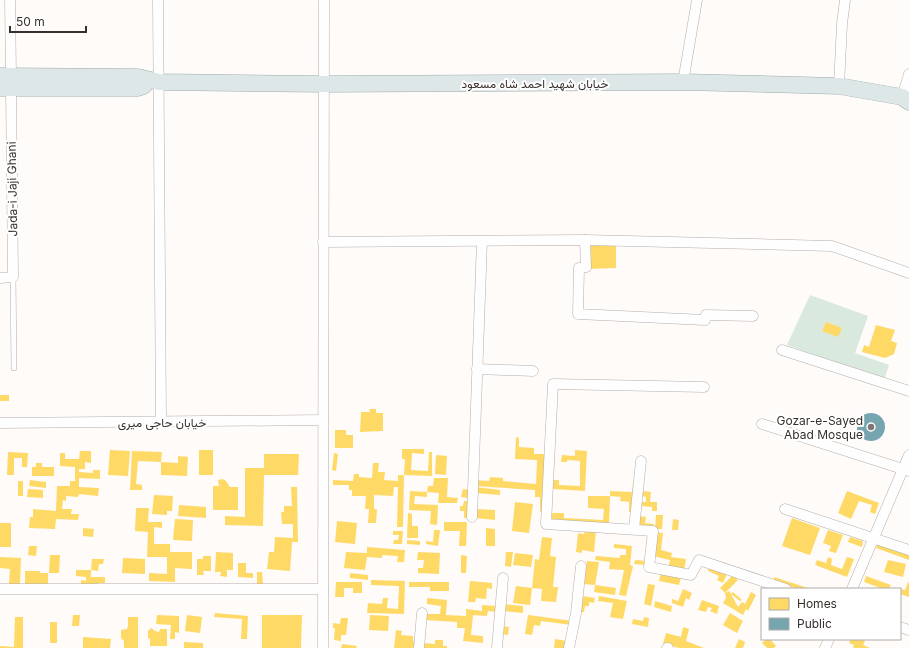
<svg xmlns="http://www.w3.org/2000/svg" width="909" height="648" font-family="Inter,Vazirmatn,sans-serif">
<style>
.green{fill:#d9e9de}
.homes{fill:#ffd966}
.public{fill:#76a5af}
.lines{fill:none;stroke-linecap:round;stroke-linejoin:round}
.service-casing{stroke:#b3aeab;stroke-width:6}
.minor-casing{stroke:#b3aeab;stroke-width:11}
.primary-casing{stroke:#9dabac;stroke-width:17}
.service{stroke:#fffefe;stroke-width:5}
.minor{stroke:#fffefe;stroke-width:10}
.primary{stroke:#dee7e7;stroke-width:16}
.poi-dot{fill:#7d7673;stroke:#fff;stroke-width:1.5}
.labels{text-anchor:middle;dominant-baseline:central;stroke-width:4;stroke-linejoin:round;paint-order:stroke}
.street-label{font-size:12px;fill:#372f2b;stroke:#fff}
.poi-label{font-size:12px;fill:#372f2b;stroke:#fff;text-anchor:end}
</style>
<rect width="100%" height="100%" fill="#fefbf9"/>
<!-- green -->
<path class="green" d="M810,295l58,21 -13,37 34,12 -5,15 -97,-35z"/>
<!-- homes -->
<g class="homes">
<path d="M588,244h28v24l-27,1z"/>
<path d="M826,322l16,6 -4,9 -16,-6z"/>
<path d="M876,325l19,5 -4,11 6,2 -3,11 -9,4 -23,-6 2,-7 5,2z"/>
<rect x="0" y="395" width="9" height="6"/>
<path d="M369,409h7v4h7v18l-23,1 1,-20h9z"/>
<path d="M335,430h11v5h7v13h-18z"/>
<path d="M516,437l3,1v9l15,1v6h13l-3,58h-4v-15h-5v-7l-60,-4v-6l14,1 1,-4 13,1v3l33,3 1,-24 -22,-1z"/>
<path d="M402,449h22v5l-12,-1 -1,17 17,1 1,-19h3v24l-28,-1 -1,52h-6l1,-40h-4l-1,9 -19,-1v14h3l-1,14h-8l1,-14h-4l1,-13h-14v-6h-3v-5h-16v-5l20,1 1,-7h5v3l13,1 1,-15h6l-1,9h7l-1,8 14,1v-6h6l1,-16h-3z"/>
<path d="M110,450l20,1 -2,25 -20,-1z"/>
<rect x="199" y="450" width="14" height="25"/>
<path d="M575,450l12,1 -2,40 -32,-2v-9h6v5l21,1v-25l-13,-1v2h-6l1,-7 13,1z"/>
<path d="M80,451h11v12l-6,-1v7h-6v3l14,1v-3h7v9l-21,-1v9l20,1 -1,8 -19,-2 -1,3 -12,-1v5l-3,-1 -1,9h10l-1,5h8l-1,6 -22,-1 -1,10 -26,-1 1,-11h3v-8l23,2 1,-25h13v-5h5v-14l-15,-1v-13h5v6h14z"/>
<path d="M132,451l30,1 -1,10 -23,-1 -2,23 6,1v5h-12z"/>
<path d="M8,452l20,1 -1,14h-5v-9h-8v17h-7z"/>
<path d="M334,453l4,1 -2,17 -4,-1z"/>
<path d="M264,454h35l-1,21h-34l-1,51 -38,-1v-9l20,1v-49h19z"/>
<path d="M436,455l11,1 -1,19 -11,-1z"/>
<path d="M178,456l10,1 -1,19 -26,-1v-13l17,1z"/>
<path d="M36,463h6v4h12v9h-22v-9h4z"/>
<path d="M434,478h14l-1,19 11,1 -1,5h-19l1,-10 -12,-1 1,-6h5z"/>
<path d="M222,479l3,1 5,7h8v23h-25v-24h6l-1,-6z"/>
<path d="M30,480l16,2v6l-17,-2z"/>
<rect x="18" y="481" width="5" height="15"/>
<path d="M633,483h3l-2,30 -5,-1v-10l-9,-1 1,-4 -11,-1 -1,28 -57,-3v-8h12v5l39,2 1,-11 -16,-1v-12h22v-5l22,1z"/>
<path d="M291,487h6l1,55h-6l-2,29 -23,-2 2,-17h5l1,-15 18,1v-14h-11l-1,-12h3v-6h8z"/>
<path d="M476,487l24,3v5l-25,-2z"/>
<path d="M28,489l15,1v8l-16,-1z"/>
<path d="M463,489l6,1 -1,8 -7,-1z"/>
<path d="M410,491l17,1v5l-12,-1 -1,8 24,1 -1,20 -7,-1 1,-13 -22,-1z"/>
<path d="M642,491l9,1 -1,10h7v9h-5v-4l-11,-1v-4h5v-5l-4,-1z"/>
<path d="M847,491l32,12 -4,11 -5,-2 2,-7 -13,-4 -8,18 -13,-6z"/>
<path d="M154,495l19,1 -1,15h-5v4l-15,-1z"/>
<path d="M464,501h5v17h-5v-7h-4v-5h3z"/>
<path d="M515,502l18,2 -4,29 -17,-2z"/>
<path d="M179,505l27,2v11l-28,-2z"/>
<path d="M136,508h13l-1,14h14v6l-8,-1v17h16v8h22v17l-17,-1v14l-26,-1v-8l18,1v-17h-20l1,-25 -13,-1z"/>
<path d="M476,509l19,1v10l-20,-2z"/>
<path d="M408,513l4,1v12h6v12h-11z"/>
<path d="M656,515h7l-1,14h-7z"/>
<path d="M638,516l8,1 -1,6 9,1 -1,4 -16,-2z"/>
<path d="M792,518l28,10 -10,27 -28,-9z"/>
<path d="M175,519l18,1 -1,21 -19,-1z"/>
<path d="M673,519l6,1 -1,10h-6z"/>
<path d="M337,521l20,2 -2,21 -20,-2z"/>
<path d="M444,522h23l-1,24h-7l1,-15h-16z"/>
<rect x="0" y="523" width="11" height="24"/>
<path d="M83,528l11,1 -1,8 -10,-1z"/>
<path d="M486,528l9,1v17h-9z"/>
<path d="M585,529l11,2 -2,21 -12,-2v3l-6,-1 2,-19 6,1z"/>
<path d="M434,530h6l-2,16 -12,-2v-3l7,1z"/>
<path d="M828,530l15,5 -7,18 -7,-2 2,-5 -8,-3z"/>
<path d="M393,531h10l-1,13h-9l1,-4h4l1,-5h-6z"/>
<path d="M655,532l8,1 -2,17 11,3 -1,4 15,2 -2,13 -16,-3 2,-9 -17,-4z"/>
<path d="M542,537l10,1 -2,18 6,1 -3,30h5l-2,15 -15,-1 1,-12 -10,-1 3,-29 4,1z"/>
<path d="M850,537l13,4 -1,6 -14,-5z"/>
<path d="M407,540l13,1v4l-13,-1z"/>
<path d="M614,544l18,2 -2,19 3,1 -7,30 -7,-1 5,-25 -15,-1 1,-7 -15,-2 1,-4 24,2v-3h6v-6l-12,-1z"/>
<path d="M878,544l31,11v5l-33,-12z"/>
<path d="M29,546h8l-1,10 -8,-1z"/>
<path d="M367,547l38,3 -1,12h-7l1,-6 -16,-1v3l-15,-1 -2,13 -21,-2 2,-16 21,1z"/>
<path d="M216,552l17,1v17h-6v7l-7,-1 1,-4h-6z"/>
<path d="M418,552l22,1 -1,21 -21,-1v-5h5l1,-8h-7z"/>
<path d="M506,552h7l-2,15 -6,-1z"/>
<path d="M515,553l18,2 -2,12 -18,-2z"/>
<path d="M50,555h10l-1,18h-10z"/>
<path d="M461,555l6,1 -1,17h-5z"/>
<path d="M203,556h8v15h-8l1,4h-7v-16h6z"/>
<path d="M0,557l21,1 -1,26h-11l1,-15 -10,-1z"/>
<path d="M828,557l4,2 -1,6 11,4 5,-12 7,2 -7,18 -32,-12 2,-5 9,3z"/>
<path d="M123,558l22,1v15l-23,-1z"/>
<path d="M92,559h12l-1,5h-4l-1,7 -7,-1z"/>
<path d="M635,560l12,1v4l-13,-1z"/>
<path d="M888,560l18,4 -3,13 -19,-5z"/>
<path d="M587,561l12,1 -4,23 21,3 -1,7 -21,-3 1,-7 -12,-1z"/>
<path d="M238,563h8v10h7v5l-15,-1z"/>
<path d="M709,566l18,8 -4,9 -6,-3 2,-4 -11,-5z"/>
<path d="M76,570h15v7h14v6h-7v5l-17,-1v-7l5,1v-4l-10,-1z"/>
<path d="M25,571h15v2h8v15l-23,-1z"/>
<path d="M257,572h5l1,13h-6z"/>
<path d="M661,572l20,5 -2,8 -20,-4z"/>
<path d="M350,573l18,2v5l-18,-2z"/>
<path d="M733,575l5,5 -13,13 -5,-5z"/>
<path d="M866,576l25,9 -2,4h-6l-19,-7z"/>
<path d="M774,577l37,12h-13l-25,-8z"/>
<path d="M371,580l34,1 -1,33 -37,-1 1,-10 14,1 1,-6h5l-1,10 11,1 1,-23 -28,-1z"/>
<path d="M470,581l22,2v6l-5,-1 -1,11 -10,-1 -1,4h-7z"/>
<path d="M336,582h26v11h-9v-5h-9v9h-9z"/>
<path d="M409,582h40v9h-19v-4h-21z"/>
<path d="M908,582l1,1v14l-9,-3v-5l5,1z"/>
<path d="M648,584l7,1 -4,21 -7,-2z"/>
<path d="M516,586l16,2 -2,17 -17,-2z"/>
<path d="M683,589l9,4 -3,7 -3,-2 -3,9 -11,-4v-4l6,2z"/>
<path d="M729,591l2,3 2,-2 9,8 -2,1 -9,-7 7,13 4,-5 3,2 6,-12 5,3 -8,16 -2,-2 -3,6 -20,-12 3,-5 -1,-5z"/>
<path d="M582,596l13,2 -1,5 -5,-1v4h-4l-1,6h-5z"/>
<path d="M599,596l28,5 -4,18 -13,-2 3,-14 -15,-2z"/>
<path d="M427,598l20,2 -1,15 20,1v-7l16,2v-6l15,1 -1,6 -8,-1 -1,5 -14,-1 -2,20 12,1v7l-20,-2 2,-13h-8v-6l-33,-2v-6h16l1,-8 -14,-2z"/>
<path d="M702,600l17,6 -2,8 -7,-3 2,-3 -4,-1 -2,5 -8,-2z"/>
<path d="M655,601l17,5 -1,6 -17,-5z"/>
<path d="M503,604l20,2v7l-20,-2z"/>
<path d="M215,613l33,3 -1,23h-6l1,-20 -28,-2z"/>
<path d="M730,613l13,8 -6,12 -14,-8z"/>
<path d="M73,615h7l-1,11h-7z"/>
<path d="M157,615l22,1v17l-4,-1v7h-5l1,-14 -15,-1z"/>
<path d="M187,615l15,2 -2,16 -15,-2z"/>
<path d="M262,615h40l-1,33h-39z"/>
<path d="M370,615l19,1 -1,15 -19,-1z"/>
<path d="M528,615l45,6 -1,4 -31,-4 -1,5 -6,-1 -2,10 -7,-1z"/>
<path d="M15,617h8v31h-23v-2l14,1z"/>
<path d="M128,617h10v31h-14v-7l-3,-3v-8l6,-1 1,-3z"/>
<path d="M644,617l5,1 -1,9 -16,-3 1,-5 10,2z"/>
<path d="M341,618h7l-2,17h-5v6l-7,-1 1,-12h-2v-5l7,1z"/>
<rect x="50" y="622" width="7" height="21"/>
<path d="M500,626l9,1 -1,8 -9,-1z"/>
<path d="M683,627l6,2 -3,12 18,7h-25l-16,-4 3,-11 15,4z"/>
<path d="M151,628l4,3 4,1 1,-3h7v17h-17v-7l-2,-1v-7z"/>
<path d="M396,630l6,1 -1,4 12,1v5h3v6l-3,-1v2h-19z"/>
<path d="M83,637l28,2 -1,9h-27z"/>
<path d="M555,639l12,2 -1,7h-12z"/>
<path d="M739,639l6,3 -2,6h-8z"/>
<path d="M766,639h4l6,7 -2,2h-7l-5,-5z"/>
<path d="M851,639h9l5,2 -2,4 7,3h-17l1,-3 -5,-2z"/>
<path d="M435,640h8v6h4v2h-24v-5l12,1z"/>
<path d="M184,642l19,1v5h-19z"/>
<path d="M342,644l15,2 -1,2h-15z"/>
</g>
<!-- public -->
<circle class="public" cx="871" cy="427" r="14"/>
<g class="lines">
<defs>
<path id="service" d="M13,277l1,91"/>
<g id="minor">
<path d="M10,0l1,76"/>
<path d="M158,0l3,421"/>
<path d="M683,82l14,-82"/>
<path d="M839,86l3,-62 3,-24"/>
<path d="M902,97l7,-23"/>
<path d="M585,240l1,27 -7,1 -1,46 127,6 1,-5 47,1"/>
<path d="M323,242l262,-2 247,6 77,27"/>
<path d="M0,278l13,-1 -2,-189"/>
<path d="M782,350l127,41"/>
<path d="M477,369l56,2"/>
<path d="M704,387l-151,-3 -7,140 107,7 -4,36 42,8 8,-15 87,29"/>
<path d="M0,423l323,-3"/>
<path d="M762,424l147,47"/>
<path d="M785,509l124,41"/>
<path d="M472,517l10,-276"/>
<path d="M634,529l7,-68"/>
<path d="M0,589h323"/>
<path d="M852,589l57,-134"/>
<path d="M900,627l9,3"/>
<path d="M323,648l1,-648"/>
<path d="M419,648l3,-35"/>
<path d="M497,648l6,-70"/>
<path d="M569,648l7,-35 5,-47"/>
<path d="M667,648h1"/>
<path d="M825,648l4,-9"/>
</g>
<g id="primary">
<path d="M0,76l138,1 21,5 164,2 360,-2 156,4 63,11 7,5"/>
<path d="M0,88h138l6,-2"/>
</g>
</defs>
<!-- service casing -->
<use href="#service" class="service-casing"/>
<!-- minor casing -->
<use href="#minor" class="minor-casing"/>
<!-- primary casing -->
<use href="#primary" class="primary-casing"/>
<!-- service -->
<use href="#service" class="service"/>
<!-- minor -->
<use href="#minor" class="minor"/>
<!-- primary -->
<use href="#primary" class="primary"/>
</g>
<!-- markers -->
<circle class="poi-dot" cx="871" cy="427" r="4"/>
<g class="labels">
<!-- street labels -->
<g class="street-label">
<text x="535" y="83">خیابان شهید احمد شاه مسعود</text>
<text transform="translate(12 189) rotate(-91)">Jada-i Jaji Ghani</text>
<text x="162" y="422">خیابان حاجی میری</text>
</g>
<!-- poi labels -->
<g class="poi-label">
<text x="863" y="420">Gozar-e-Sayed<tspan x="863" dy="14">Abad Mosque</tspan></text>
</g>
</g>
<!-- legend -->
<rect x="761" y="588" width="140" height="52" fill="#ffffff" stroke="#afacaa"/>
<rect x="769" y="598" width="20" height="12" fill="#ffd966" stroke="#afacaa"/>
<text x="797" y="608" font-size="12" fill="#372f2b">Homes</text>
<rect x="769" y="618" width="20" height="12" fill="#76a5af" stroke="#afacaa"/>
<text x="797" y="628" font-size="12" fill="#372f2b">Public</text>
<!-- scale -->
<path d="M10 26v6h76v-6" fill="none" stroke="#372f2b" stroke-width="2"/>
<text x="16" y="26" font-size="12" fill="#372f2b" stroke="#ffffff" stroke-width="3" paint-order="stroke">50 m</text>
</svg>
